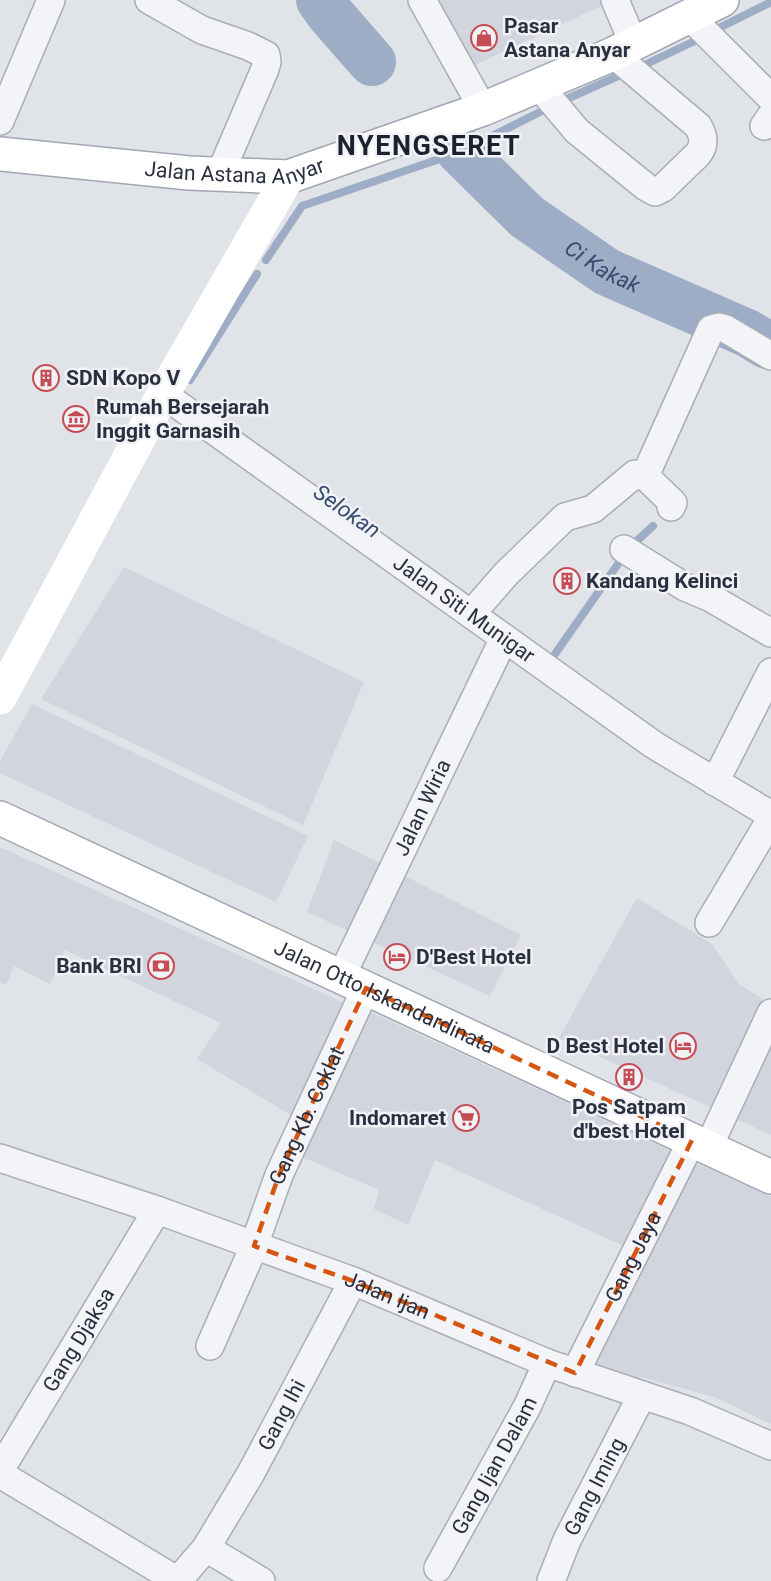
<svg xmlns="http://www.w3.org/2000/svg" width="771" height="1581" font-family="Roboto,sans-serif">
<style>
.built{fill:#d2d5dd}
.lines{fill:none;stroke-linecap:round;stroke-linejoin:round}
.stream{stroke:#9dadc6;stroke-width:8}
.river{stroke:#9dadc6;stroke-width:48}
.street-casing{stroke:#a9adb5;stroke-width:30}
.primary-casing{stroke:#a0a6b3;stroke-width:36}
.street{stroke:#f3f4f7;stroke-width:27}
.secondary{stroke:#fff;stroke-width:33}
.primary{stroke:#fff;stroke-width:33}
.marked{fill:none;stroke:#d55511;stroke-width:4.5;stroke-dasharray:12 8;stroke-linejoin:round}
.labels{text-anchor:middle;dominant-baseline:central;stroke-width:5;stroke-linejoin:round;paint-order:stroke}
.poi-label{font-size:21px;font-weight:bold;fill:#2a303f;stroke:#f0f2f6;text-anchor:start}
.street-label{font-size:21px;fill:#2a303f;stroke:#f0f2f6}
.water-label{font-size:22px;font-style:italic;fill:#364b70;stroke:#f0f2f6}
.district-label{font-size:27px;font-weight:bold;letter-spacing:1.5px;fill:#1c212f;stroke:#f0f2f6}
</style>
<rect width="100%" height="100%" fill="#e0e3e8"/>
<!-- built -->
<g class="built">
<path d="M416,0h198l-160,75z"/>
<path d="M124,567l240,115 -61,143 -262,-126z"/>
<path d="M32,704l276,132 -32,66 -276,-129v-12z"/>
<path d="M334,840l187,95 -31,61 -183,-84z"/>
<path d="M0,847l349,158 -53,113 -99,-59 24,-36 -156,-73 -15,34 -36,-18 -8,19 -6,-3z"/>
<path d="M637,898l75,46 27,40 32,20v131l-212,-97z"/>
<path d="M366,1010l405,187v227l-54,-26 -75,-21 -18,12 -51,-23 66,-113 -204,-93 -27,65 -34,-16 5,-19 -86,-37z"/>
</g>
<g class="lines">
<!-- stream -->
<g class="stream">
<path d="M711,32l60,-30"/>
<path d="M638,68l65,-31"/>
<path d="M560,102l67,-30"/>
<path d="M266,260l36,-54 158,-54 90,-45"/>
<path d="M190,380l67,-106"/>
<path d="M629,548l24,-22"/>
<path d="M548,664l77,-110"/>
</g>
<!-- river -->
<g class="river">
<path d="M320,0l10,14 42,48"/>
<path id="s1" d="M459,150l68,67 80,55 140,61 20,12"/>
</g>
<defs>
<g id="street">
<path d="M149,0l53,30 46,16 18,9 1,7 -2,7 -45,105"/>
<path d="M422,0l61,109"/>
<path d="M615,0l19,45"/>
<path d="M690,17l81,81"/>
<path d="M539,86l38,45 69,56 9,5 8,-4 35,-34c7,-9 6,-18 0,-28l-85,-72"/>
<path d="M0,121l51,-121"/>
<path d="M764,126l7,-10"/>
<path id="s2" d="M163,394l491,351 117,70"/>
<path d="M671,507l2,-4 -28,-27 66,-147 8,-2 7,2 45,27"/>
<path d="M624,549l61,38 26,11 60,35"/>
<path d="M471,614l36,-41 58,-56 28,-8 42,-35 10,2"/>
<path d="M715,782l56,-110"/>
<path d="M709,923l62,-104"/>
<path id="s3" d="M341,977l163,-339"/>
<path d="M708,1148l63,-135"/>
<path id="s4" d="M0,1158l157,52 196,71 194,82 143,48 81,35"/>
<path id="s5" d="M210,1346l42,-95 27,-76 87,-187"/>
<path id="s6" d="M575,1373l117,-233"/>
<path id="s7" d="M0,1470l157,-260"/>
<path d="M0,1474l173,104h7l26,-30 55,33"/>
<path id="s8" d="M206,1548l45,-75 102,-192"/>
<path id="s9" d="M438,1568l89,-161 20,-44"/>
<path id="s10" d="M551,1581l16,-41 75,-145"/>
</g>
<g id="primary">
<path id="s11" d="M0,154l189,19 99,4 195,-68 130,-55 109,-54"/>
<path id="s12" d="M0,818l771,359"/>
</g>
</defs>
<!-- street casing -->
<use href="#street" class="street-casing"/>
<!-- primary casing -->
<use href="#primary" class="primary-casing"/>
<!-- street -->
<use href="#street" class="street"/>
<!-- secondary -->
<path class="secondary" d="M0,698l163,-304 125,-217"/>
<!-- primary -->
<use href="#primary" class="primary"/>
</g>
<!-- marked area -->
<path class="marked" d="M366,988l326,152 -117,233 -222,-92 -99,-35 25,-71z"/>
<!-- icons -->
<defs>
<symbol id="shop-ring" viewBox="-11 -11 22 22"><circle r="9.5" fill="#f0f2f6" stroke="#c64c54" stroke-width="1.5"/><path d="M-5-2.5h2.3a2.7 3.5 0 0 1 5.4 0H5L5.5 6h-11ZM-1.5-2.5h3a1.5 2.3 0 0 0-3 0Z" fill="#c64c54"/></symbol>
<symbol id="building-ring" viewBox="-11 -11 22 22"><circle r="9.5" fill="#f0f2f6" stroke="#c64c54" stroke-width="1.5"/><path d="M-4-6H4V6H1V3H-1V6H-4ZM-2.5-4.3h1.7v1.8h-1.7ZM.8-4.3h1.7v1.8H.8ZM-2.5-1h1.7V.8h-1.7ZM.8-1h1.7V.8H.8Z" fill="#c64c54"/></symbol>
<symbol id="museum-ring" viewBox="-11 -11 22 22"><circle r="9.5" fill="#f0f2f6" stroke="#c64c54" stroke-width="1.5"/><path d="M0-6L6-3V-2H-6V-3ZM-5-1h2V3h-2ZM-1-1h2V3h-2ZM3-1h2V3H3ZM-6 4H6V6H-6Z" fill="#c64c54"/></symbol>
<symbol id="hotel-ring" viewBox="-11 -11 22 22"><circle r="9.5" fill="#f0f2f6" stroke="#c64c54" stroke-width="1.5"/><path d="M-6-4.5h1.5V1H6V5H4.5V3h-9V5H-6ZM-4 0a1.8 1.8 0 1 1 3.6 0ZM.5 0V-2.5h3Q6-2.5 6 0Z" fill="#c64c54"/></symbol>
<symbol id="bank-ring" viewBox="-11 -11 22 22"><circle r="9.5" fill="#f0f2f6" stroke="#c64c54" stroke-width="1.5"/><path d="M-6-4H6V4H-6ZM0-2.3a2.3 2.3 0 1 0 0 4.6a2.3 2.3 0 1 0 0-4.6Z" fill="#c64c54"/></symbol>
<symbol id="supermarket-ring" viewBox="-11 -11 22 22"><circle r="9.5" fill="#f0f2f6" stroke="#c64c54" stroke-width="1.5"/><path d="M-6-5.5h2.5l.6 2H6L4.5 2H-2.5L-4.4-4H-6ZM-1.5 3.2a1.3 1.3 0 1 0 .1 0ZM3 3.2a1.3 1.3 0 1 0 .1 0Z" fill="#c64c54"/></symbol>
</defs>
<g fill-rule="evenodd">
<use href="#shop-ring" x="469" y="23" width="30" height="30"/>
<use href="#building-ring" x="31" y="363" width="30" height="30"/>
<use href="#museum-ring" x="61" y="404" width="30" height="30"/>
<use href="#building-ring" x="552" y="566" width="30" height="30"/>
<use href="#hotel-ring" x="382" y="942" width="30" height="30"/>
<use href="#bank-ring" x="146" y="951" width="30" height="30"/>
<use href="#hotel-ring" x="668" y="1031" width="30" height="30"/>
<use href="#building-ring" x="614" y="1062" width="30" height="30"/>
<use href="#supermarket-ring" x="451" y="1103" width="30" height="30"/>
</g>
<g class="labels">
<!-- poi labels -->
<g class="poi-label">
<text x="504" y="26">Pasar<tspan x="504" dy="24">Astana Anyar</tspan></text>
<text x="66" y="378">SDN Kopo V</text>
<text x="96" y="407">Rumah Bersejarah<tspan x="96" dy="24">Inggit Garnasih</tspan></text>
<text x="586" y="581">Kandang Kelinci</text>
<text x="416" y="957">D'Best Hotel</text>
<text x="142" y="966" text-anchor="end">Bank BRI</text>
<text x="664" y="1046" text-anchor="end">D Best Hotel</text>
<text x="629" y="1107" text-anchor="middle">Pos Satpam<tspan x="629" dy="24">d'best Hotel</tspan></text>
<text x="446" y="1118" text-anchor="end">Indomaret</text>
</g>
<!-- street labels -->
<g class="street-label">
<text stroke="none"><textPath href="#s11" startOffset="236">Jalan Astana Anyar</textPath></text>
<text stroke="none"><textPath href="#s2" startOffset="370">Jalan Siti Munigar</textPath></text>
<text stroke="none"><textPath href="#s3" startOffset="188">Jalan Wiria</textPath></text>
<text stroke="none"><textPath href="#s12" startOffset="424">Jalan Otto Iskandardinata</textPath></text>
<text stroke="none"><textPath href="#s5" startOffset="250">Gang Kb. Coklat</textPath></text>
<text stroke="none"><textPath href="#s6" startOffset="130">Gang Jaya</textPath></text>
<text stroke="none"><textPath href="#s4" startOffset="411">Jalan Ijan</textPath></text>
<text stroke="none"><textPath href="#s7" startOffset="152">Gang Djaksa</textPath></text>
<text stroke="none"><textPath href="#s8" startOffset="153">Gang Ihi</textPath></text>
<text stroke="none"><textPath href="#s9" startOffset="117">Gang Ijan Dalam</textPath></text>
<text stroke="none"><textPath href="#s10" startOffset="104">Gang Iming</textPath></text>
</g>
<!-- water labels -->
<g class="water-label">
<text stroke="none"><textPath href="#s1" startOffset="186">Ci Kakak</textPath></text>
<text transform="translate(347 511) rotate(35)">Selokan</text>
</g>
<!-- district labels -->
<g class="district-label">
<text x="429" y="146">NYENGSERET</text>
</g>
</g>
</svg>
